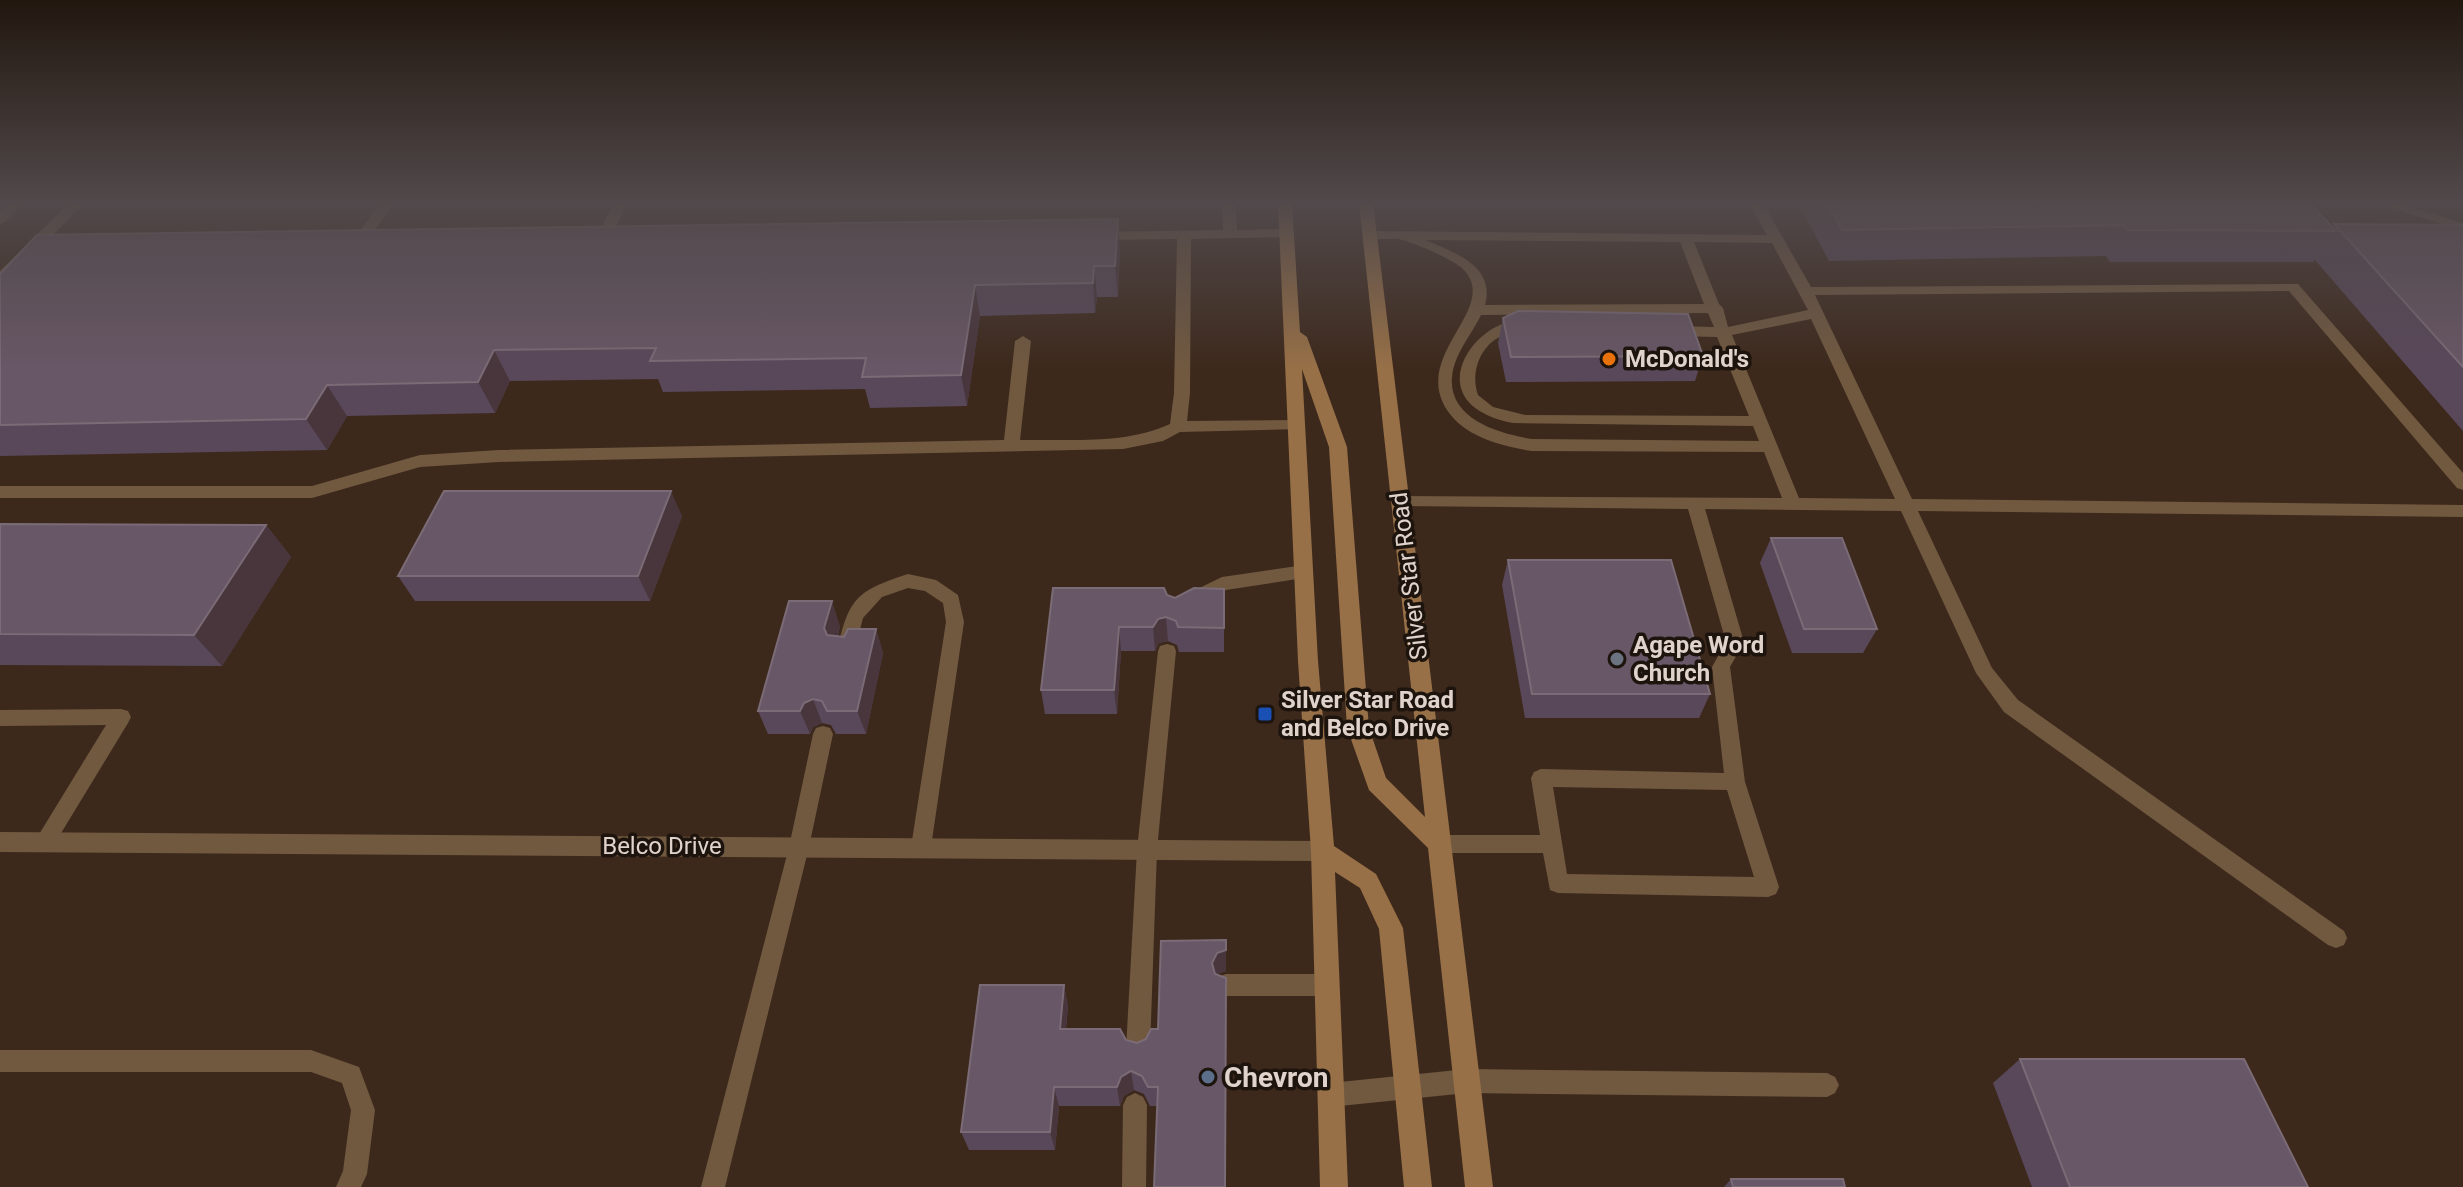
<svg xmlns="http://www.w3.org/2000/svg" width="2463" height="1187" font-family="Roboto,sans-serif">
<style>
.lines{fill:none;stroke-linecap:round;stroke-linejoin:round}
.service{fill:#715940;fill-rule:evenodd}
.minor{fill:#715940;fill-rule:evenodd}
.secondary{fill:#977047;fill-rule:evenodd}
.wall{fill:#59485a}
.shaded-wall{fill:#48363c}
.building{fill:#685766;stroke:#7a6b76;stroke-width:2}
.food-dot{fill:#e8710a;stroke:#1d140e;stroke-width:3}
.worship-dot{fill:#6b7280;stroke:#1d140e;stroke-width:3}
.transit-dot{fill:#1a4fb4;stroke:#1d140e;stroke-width:3}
.service-dot{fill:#5c6f8a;stroke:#1d140e;stroke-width:3}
.labels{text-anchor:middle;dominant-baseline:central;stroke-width:7;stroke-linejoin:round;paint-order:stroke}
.poi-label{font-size:24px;font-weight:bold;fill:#e0d3cb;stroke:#1d140e;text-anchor:start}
.street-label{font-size:24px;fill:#e0d3cb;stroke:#1d140e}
.near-poi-label{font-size:28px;font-weight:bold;fill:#e0d3cb;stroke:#1d140e;text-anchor:start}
</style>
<rect width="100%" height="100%" fill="#3d291c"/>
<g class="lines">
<!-- service -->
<g class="service">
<path d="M380,203h14l-32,45h-10l-2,-3z"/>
<path d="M614,203h14l-22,42h-10l-2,-3z"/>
<path d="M1222,203h14l1,27 49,-1 7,4 -7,4 -95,2 -1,154 -3,28 109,-1 8,5 -2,4 -122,3 -17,9 -40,8 -624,13 -79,5 -108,31h-312v-12h312l108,-31 79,-5 505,-10 11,-99 8,-5 8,5 -11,99c49,-1 105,5 150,-16l4,-31 3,-154 -79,1 -7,-4 7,-4 125,-2z"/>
<path d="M1749,203h14l48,84 487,-3 165,189v17l-6,-2 -168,-197 -474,4 97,204 551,6v12l-545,-6 74,157 26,32 326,231 3,7 -3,7 -8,3 -8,-3 -324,-233 -28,-39 -75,-162 -196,-2 39,133 -14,25 15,115 34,105 -3,7 -8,3 -210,-4 -8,-3 -7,-37h-103l-7,-3 -3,-6 3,-6 7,-3h100l-9,-57 3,-6 7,-3 183,4 -12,-106 14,-25 -38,-133 -288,-3 -8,-6 2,-4 388,2 -18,-46 -232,-1c-31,-5 -67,-14 -85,-41 -36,-56 53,-101 17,-140 -9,-10 -53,-29 -66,-31 -12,-1 -26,3 -35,-4l7,-4 397,4zM1425,240l255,2 24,62 -219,1c11,-39 -31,-53 -60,-65zM1694,242l78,1 36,67 -80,17 -5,-19 -4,-4zM1708,313l6,14 -41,-1 -7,5 7,5 44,1 32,79 -224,-1 -32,-8 -15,-12c-8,-22 2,-51 26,-60 8,-3 17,-2 25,-4l2,-3c-36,-32 -130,73 -18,95l240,3 6,15 -227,-2c-33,-5 -84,-20 -80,-62 2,-23 20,-43 29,-62zM1811,319l84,180 -96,-1 -67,-163zM1553,787l174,3 27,87 -187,-3z"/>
<path d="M2377,203h21l65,20v8z"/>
<path d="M1304,565l9,7 -3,5 -84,13 -35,17 -6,-2 -3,-5 3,-5 37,-18z"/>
<path d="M908,574l28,6 22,15 6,27 -33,225 -3,6 -7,3 -7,-3 -3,-6 35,-225 -3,-19 -18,-12 -17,-3 -26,9 -19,21 -10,38h-14l-2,-5c12,-53 19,-60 71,-77z"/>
<path d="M1167,644l7,2 2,5 -19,199 -7,199 -4,8 -8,3 -8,-3 -4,-8 11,-199 21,-199 2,-5z"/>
<path d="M121,709l7,2 3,6 -3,6 -76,125 -7,3 -7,-3 -3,-6 3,-6 68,-111 -106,1v-16z"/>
<path d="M823,726l7,2 3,6 -24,113 -84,340h-24l88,-340 24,-113 3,-6z"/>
<path d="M1226,974h101l8,3 3,8 -3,8 -8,3h-101l-8,-3 -3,-8 3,-8z"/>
<path d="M0,1050h311l48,17 16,43 -8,64 -6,13h-25l7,-16 8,-61 -9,-27 -31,-11h-311z"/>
<path d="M1467,1069l360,4 8,4 4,8 -4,8 -8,4 -360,-4 -137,14 -8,-4 -4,-8 4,-8 8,-4z"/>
<path d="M1135,1093l8,4 4,8 -1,82h-24l1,-82 4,-8z"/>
</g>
<!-- minor -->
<g class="minor">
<path d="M8,203h16l-19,19 -5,2v-13z"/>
<path d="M69,203h15l-78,80 -6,2v-14z"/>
<path d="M0,832l1323,9 8,3 4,7 -4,7 -8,3 -1323,-9z"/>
</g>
<!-- secondary -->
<path class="secondary" d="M1278,203h14l8,129 7,5 40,110 22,281 17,50 39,39 -66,-614h14l120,984h-28l-37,-339 -59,-58 -22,-62 -18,-281 -27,-78 16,292 16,185 42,28 27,54 29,259h-28l-25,-258 -19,-41 -25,-16 13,315h-28l-9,-336 -13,-190z"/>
</g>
<!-- wall -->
<g class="wall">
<path d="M1798,203h512l22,23 2,-2 129,1v206l-148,-171 -2,2h-203l-4,-6 -277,5z"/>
<path d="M1120,249l-2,48h-21l-2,16 -115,3 -13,90 -97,2 -5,-19 -202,3 -5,-13 -148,2 -15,32 -148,3 -20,34 -327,6v-182z"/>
<path d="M1503,318l200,38 -8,25 -189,1 -8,-39z"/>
<path d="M682,516l-32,85h-235l-17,-25z"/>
<path d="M0,524l266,1 25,32 -69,109 -222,-1z"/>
<path d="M1771,538l106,91 -14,24h-71l-32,-90z"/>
<path d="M1508,560l202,134 -11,24h-174l-23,-133z"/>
<path d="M1164,588l3,7 8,3 49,-9v63h-45l-2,-7 -9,-4 -9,2 -4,8h-34l-4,63h-72l-4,-24z"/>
<path d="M840,626l-2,10 6,1 32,-8 7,24 -17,81h-30l-5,-9 -9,-2 -9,4 -3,7h-42l-10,-23z"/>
<path d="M1226,940v31l-9,3 -60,132h-7l-6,-12 -10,-4 -10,6 -4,10h-61l-4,44h-86l-8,-18 107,-127 -2,24 71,14 9,-4 12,-10z"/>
<path d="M2020,1059l288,128h-276l-39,-104z"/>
<path d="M1731,1179l114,8h-121z"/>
</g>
<!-- shaded-wall -->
<g class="shaded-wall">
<path d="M1118,219l2,30 -2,48 -3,-31z"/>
<path d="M1094,266l3,31 -2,16 -2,-30z"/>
<path d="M975,285l5,31 -13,90 -6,-31z"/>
<path d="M494,350l16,31 -15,32 -17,-31z"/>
<path d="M327,385l20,31 -20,34 -21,-31z"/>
<path d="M671,491l11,25 -32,85 -12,-25z"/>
<path d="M266,525l25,32 -69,109 -28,-31z"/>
<path d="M832,601l8,25 -7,26 -9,-24z"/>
<path d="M1166,617l2,24 -9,2 -4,8 -2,-24 5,-8z"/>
<path d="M1119,627l2,24 -4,63 -3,-24z"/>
<path d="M876,629l7,24 -17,81 -9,-23z"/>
<path d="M813,699l9,24 -9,4 -3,7 -10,-23 4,-8z"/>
<path d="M1226,950v21l-9,3 -5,10v-21l5,-10z"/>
<path d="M1064,985l4,20 -4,44 -4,-20z"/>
<path d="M1131,1071l3,19 -10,6 -4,10 -3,-19 4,-10z"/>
<path d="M1054,1087l5,19 -4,44 -5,-18z"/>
</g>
<!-- building -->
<g class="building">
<path d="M1827,203h483l26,28 -208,-1 -4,-5 -282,5z"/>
<path d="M1118,219l-3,47h-21l-1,17 -118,2 -14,90 -99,2 4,-19 -216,3 6,-13 -162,2 -16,32 -151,3 -21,34 -306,6v-151l37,-39z"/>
<path d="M2334,224l129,1v142z"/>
<path d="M1518,311l170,3 15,42 -192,1 -8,-39z"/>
<path d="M444,491h227l-33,85h-240z"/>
<path d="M0,524l266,1 -72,110 -194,-1z"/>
<path d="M1771,538h71l35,91h-73z"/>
<path d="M1508,560h163l39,134h-178z"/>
<path d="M1053,588h111l3,7 8,3 19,-10 30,1v39l-46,-1 -2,-6 -10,-4 -8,2 -5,8h-34l-5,63h-73z"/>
<path d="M789,601h43l-8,27 3,7 17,2 4,-8h28l-19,82h-30l-5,-10 -9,-2 -9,4 -4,8h-42z"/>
<path d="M1226,940v10l-9,3 -5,10 3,11 11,4 -1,209h-71l4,-100h-10l-6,-11 -11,-5 -10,6 -4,10h-63l-4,45h-89l19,-147h84l-4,44h60l6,11 11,3 9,-4 5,-10h7l3,-88z"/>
<path d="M2020,1059h224l64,128h-238z"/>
<path d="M1731,1179h112l2,8h-112z"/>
</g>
<!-- sky -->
<linearGradient id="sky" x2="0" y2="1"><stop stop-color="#22170f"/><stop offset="0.55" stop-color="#51494b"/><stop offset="1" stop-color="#51494b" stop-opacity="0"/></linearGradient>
<rect width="2463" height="369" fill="url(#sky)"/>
<!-- markers -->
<circle class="food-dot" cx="1609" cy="359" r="8"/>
<circle class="worship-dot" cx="1617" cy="659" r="8"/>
<rect class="transit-dot" x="1257" y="706" width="16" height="16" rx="4"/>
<circle class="service-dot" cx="1208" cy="1077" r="8"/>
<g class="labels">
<!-- poi labels -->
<g class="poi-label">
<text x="1625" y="359">McDonald's</text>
<text x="1633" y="645">Agape Word<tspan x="1633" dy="28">Church</tspan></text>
<text x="1281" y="700">Silver Star Road<tspan x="1281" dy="28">and Belco Drive</tspan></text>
</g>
<!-- street labels -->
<g class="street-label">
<text transform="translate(1409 576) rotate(-97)">Silver Star Road</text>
<text x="662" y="846">Belco Drive</text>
</g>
<!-- near-poi labels -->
<g class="near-poi-label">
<text x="1224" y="1077">Chevron</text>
</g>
</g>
</svg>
